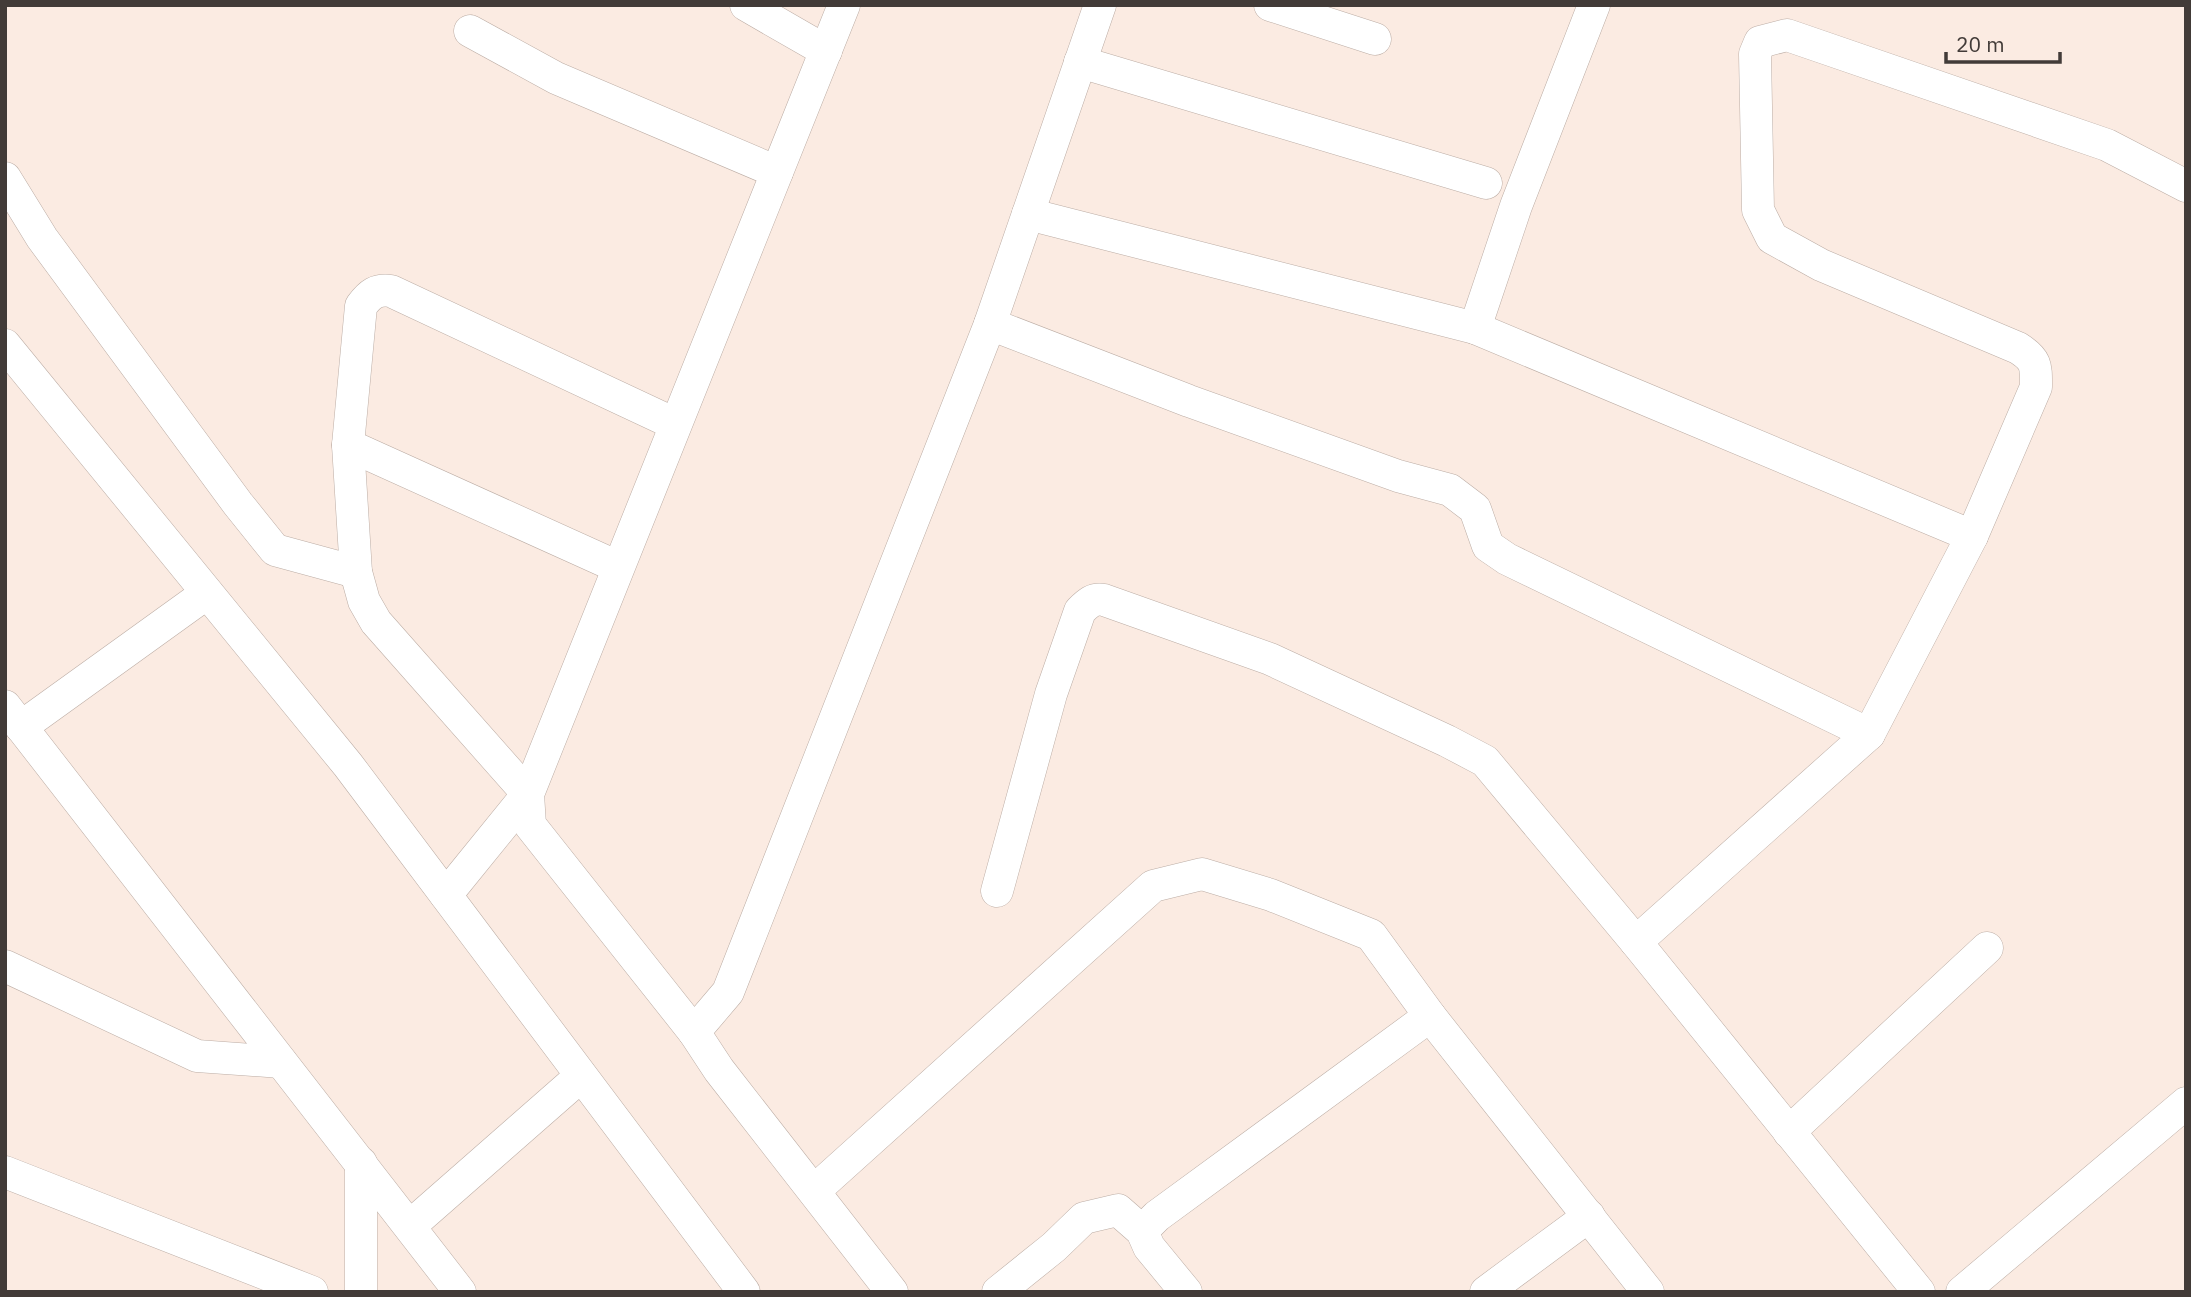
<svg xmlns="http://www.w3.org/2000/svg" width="2191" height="1297" font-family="'IBM Plex Sans',sans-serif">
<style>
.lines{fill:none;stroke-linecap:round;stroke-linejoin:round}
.street-casing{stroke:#bcada5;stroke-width:33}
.street{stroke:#fff;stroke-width:32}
</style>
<rect width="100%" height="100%" fill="#fbebe2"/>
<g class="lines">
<defs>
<g id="street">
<path d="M746,5l80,46"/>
<path d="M1270,5l105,34"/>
<path d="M470,31l86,47 221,94"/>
<path d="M1080,62l406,121"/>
<path d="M5,178l37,60 196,266 37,46 81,22"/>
<path d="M1028,214l447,114 497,208"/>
<path d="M990,324l199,77 209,75 52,14 25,19 13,37 19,13 362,175 -233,208"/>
<path d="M1475,328l41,-122 78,-201"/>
<path d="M5,345l343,420 396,527"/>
<path d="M348,445l270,122"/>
<path d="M5,706l455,586"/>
<path d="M21,727l186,-134"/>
<path d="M1869,734l103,-198 64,-149c0,-21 1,-27 -18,-39l-197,-83 -49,-27 -14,-28 -3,-156 5,-12 27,-7 320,110 79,41"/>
<path d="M997,891l54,-197 29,-83c8,-8 13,-13 24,-11l166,59 177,82 38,20 151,181 283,350"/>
<path d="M446,895l82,-101 -152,-172 -12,-21 -8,-29 -8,-127 13,-139c9,-12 15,-17 30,-15l284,133"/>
<path d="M5,966l192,90 84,6"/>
<path d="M694,1032l-164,-207 -2,-31 316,-789"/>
<path d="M1789,1132l198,-184"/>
<path d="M5,1172l307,120"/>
<path d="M814,1191l339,-305 49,-12 69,21 100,40 59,81 218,276"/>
<path d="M410,1226l171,-150"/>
<path d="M1142,1231l15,-15 273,-200"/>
<path d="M361,1292v-129"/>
<path d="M892,1292l-173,-222 -25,-38 34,-40 262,-668 110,-319"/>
<path d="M998,1292l56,-45 30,-29 34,-8 24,21 7,16 37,45"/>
<path d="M1486,1292l103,-76"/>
<path d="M1962,1292l224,-189"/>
</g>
</defs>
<!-- street casing -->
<use href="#street" class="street-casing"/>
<!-- street -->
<use href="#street" class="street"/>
</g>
<!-- border -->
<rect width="2191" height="1297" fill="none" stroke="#423b38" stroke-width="14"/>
<!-- scale -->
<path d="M1946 52v10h114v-10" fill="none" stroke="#423b38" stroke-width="3.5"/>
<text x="1956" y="52" font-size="21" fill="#423b38" stroke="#fbebe2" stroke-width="5" paint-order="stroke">20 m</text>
</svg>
